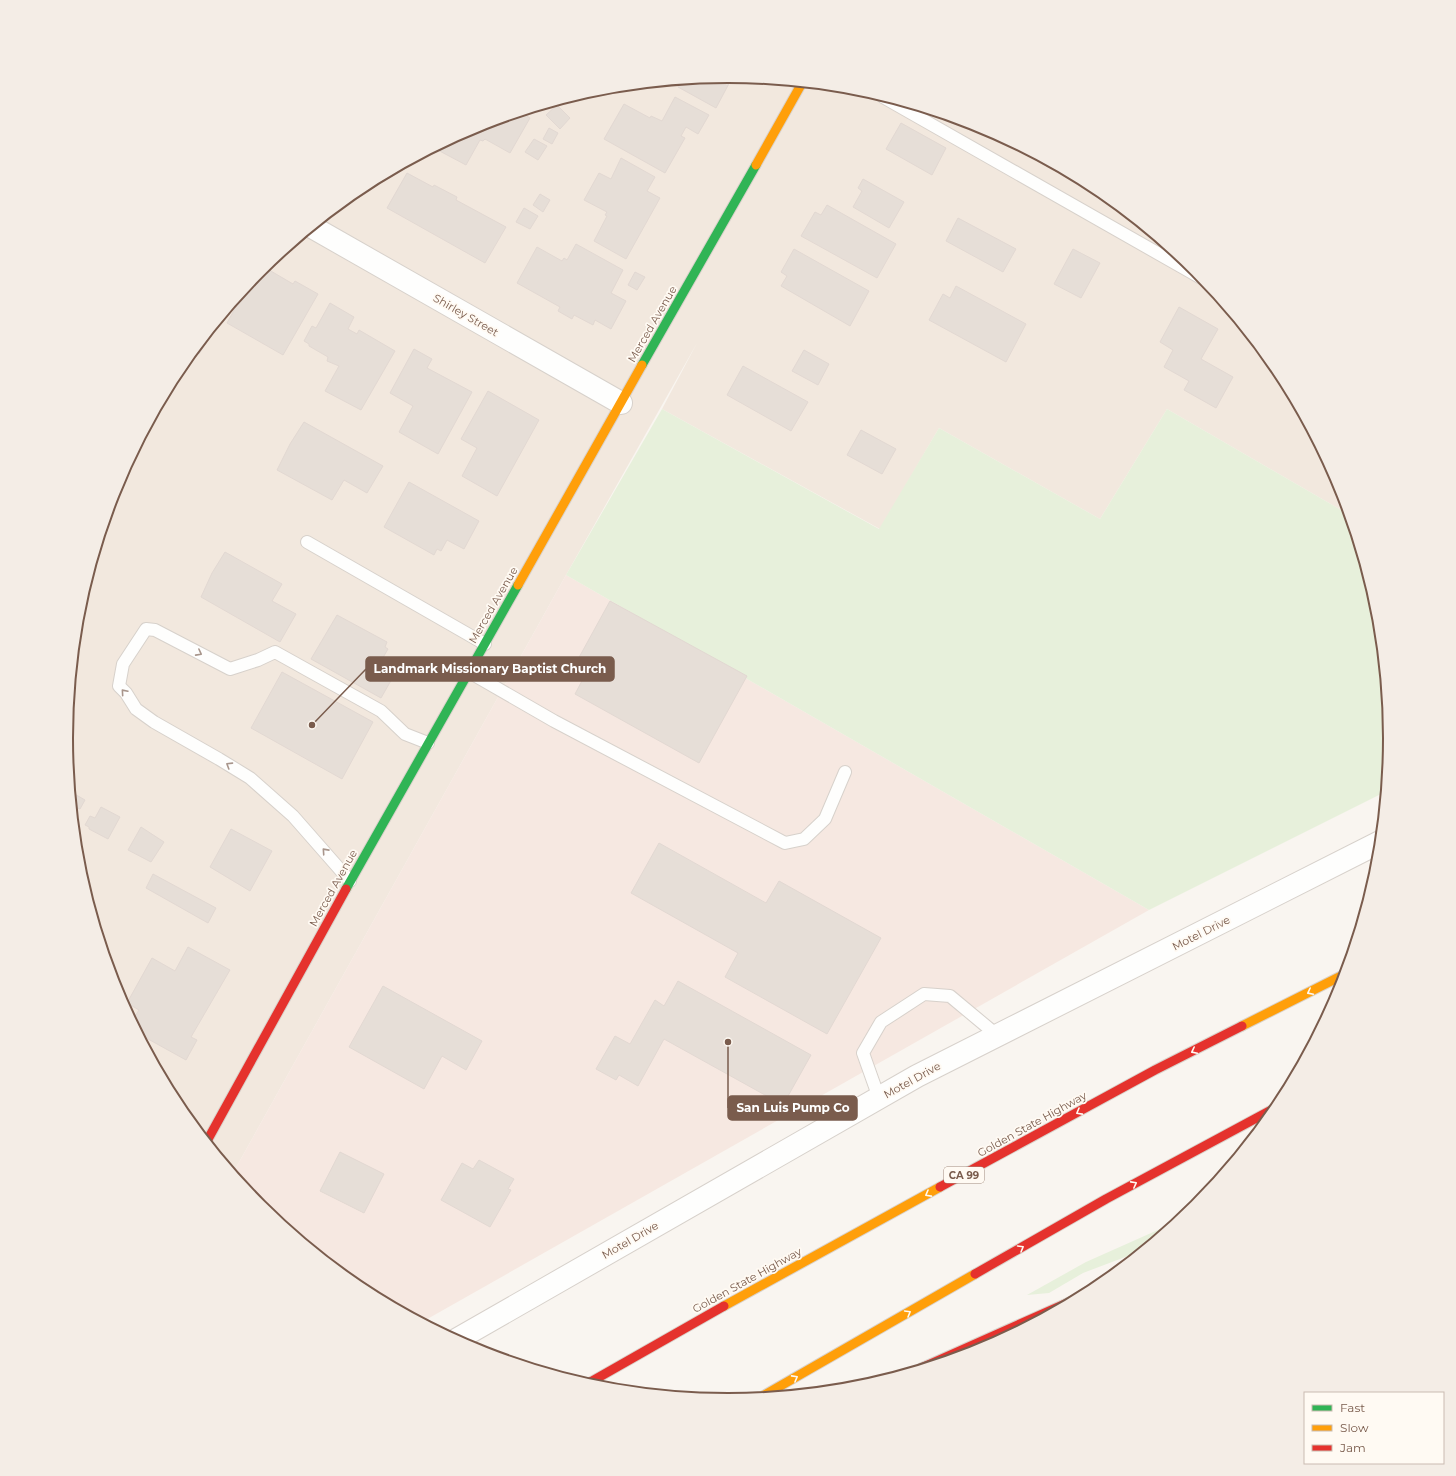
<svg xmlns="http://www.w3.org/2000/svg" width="1456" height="1476" font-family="Montserrat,sans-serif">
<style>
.residential{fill:#f2e8de}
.commercial{fill:#f6e8e1}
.green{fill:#e7f0db}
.building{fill:#e6ded7;stroke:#e2d8d2}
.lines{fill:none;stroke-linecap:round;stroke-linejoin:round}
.lane-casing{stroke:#d7d1cb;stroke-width:14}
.street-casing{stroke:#d7d1cb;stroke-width:24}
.fast-casing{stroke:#d9d2cb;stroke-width:11}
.slow-casing{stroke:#d9d2cb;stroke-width:11}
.jam-casing{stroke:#d9d2cb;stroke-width:11}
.lane{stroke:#fefefd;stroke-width:12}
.street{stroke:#fefefd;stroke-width:22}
.fast{stroke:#30b455;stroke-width:9}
.slow{stroke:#ff9f0a;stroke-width:9}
.jam{stroke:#e5322d;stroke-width:9}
.oneway{stroke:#a8958b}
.oneway2{stroke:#fffaf3}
.labels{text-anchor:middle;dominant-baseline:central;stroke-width:3.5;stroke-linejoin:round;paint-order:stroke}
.shield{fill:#fffaf3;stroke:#a28b7f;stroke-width:1}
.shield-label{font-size:10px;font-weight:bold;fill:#7a5c4d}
.street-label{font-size:11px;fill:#7a5c4d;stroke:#fffaf3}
.rim{fill:none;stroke:#7a5c4d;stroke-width:2}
.leader{fill:none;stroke:#7a5c4d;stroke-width:1.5}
.callout-dot{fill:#7a5c4d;stroke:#fffaf3;stroke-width:1.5}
.callout{fill:#7a5c4d;stroke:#7a5c4d;stroke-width:1.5}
.callout-label{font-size:12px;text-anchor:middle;font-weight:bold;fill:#fff}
</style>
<rect width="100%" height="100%" fill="#f9f5f0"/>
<!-- residential -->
<path class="residential" d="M728,76l129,13 125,37 114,62 100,82 83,100 61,115 8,29 -181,-105 -67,110 -161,-91 -59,101 -218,-120 35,-66 -131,232 -333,598 -56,-67 -61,-115 -37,-124 -13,-129 13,-129 37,-125 62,-114 82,-100 100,-83 115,-61 124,-37z"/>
<!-- commercial -->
<path class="commercial" d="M566,575l583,335 -727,412 -62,-34 -100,-82 -27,-33z"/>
<!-- green -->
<g class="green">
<path d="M662,409l217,120 60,-101 161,91 67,-110 181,105 29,95 13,129 -5,54 -236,118 -583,-335z"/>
<path d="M1178,1221l-37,30 -58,22 -34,20 -22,2 59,-33z"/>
</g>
<!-- building -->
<g class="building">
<path d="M728,76h5l-17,32 -38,-21 3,-6z"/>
<path d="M675,97l34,18 -11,19 -12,-7 -5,9 4,2 -20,35 -61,-34 20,-35 26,14 1,-2 11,5z"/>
<path d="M557,105l13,13 -10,11 -14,-14z"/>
<path d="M520,112l10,6 -20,35 -25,-14 -2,2 -3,-1 -14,25 -32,-17 24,-13 7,4 4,-6 -3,-2 9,-5z"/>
<path d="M901,123l45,25 -14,27 -46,-26z"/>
<path d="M549,128l9,5 -6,11 -9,-5z"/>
<path d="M534,139l13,7 -9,14 -13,-8z"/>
<path d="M621,158l34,19 -8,14 13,7 -34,61 -32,-18 13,-25 -2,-1 2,-3 -23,-12 15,-27 12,6z"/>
<path d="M407,173l26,14 1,-2 23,12 -1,3 50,27 -21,36 -98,-55z"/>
<path d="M863,179l41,23 -15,26 -36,-21 9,-16 -4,-3z"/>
<path d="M540,194l10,6 -7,12 -10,-7z"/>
<path d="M827,205l69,39 -19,34 -76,-42 14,-24 6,3z"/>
<path d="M524,208l14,8 -8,13 -14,-7z"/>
<path d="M958,218l58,31 -13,23 -57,-31z"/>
<path d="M576,244l47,26 -12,23 15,8 -15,28 -16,-9 -2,5 -19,-10 -2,4 -14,-8 2,-4 -43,-24 20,-36 25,14 2,-3 3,2z"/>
<path d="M794,249l75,42 -19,35 -69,-40 6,-10 -6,-4z"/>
<path d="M1073,249l27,14 -19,35 -27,-14z"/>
<path d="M264,267l29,17 2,-3 23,13 -35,61 -56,-32 22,-40z"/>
<path d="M635,272l10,5 -8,13 -9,-5z"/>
<path d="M956,286l70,38 -20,38 -77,-42 14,-26 7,4z"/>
<path d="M330,303l24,14 -6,12 9,5 2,-4 36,21 -34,59 -36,-19 14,-25 -12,-5 1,-4 -19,-11v-2l-5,-3 8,-15 4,2z"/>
<path d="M1179,307l39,22 -17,30 32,18 -17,31 -32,-18 5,-9 -25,-14 9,-17 -13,-8z"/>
<path d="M202,341l4,2 -7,11 -6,-3z"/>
<path d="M414,349l18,10 -5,9 45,24 -34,62 -39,-22 14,-26 -23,-13z"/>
<path d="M804,350l25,14 -11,21 -26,-14z"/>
<path d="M743,366l65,36 -17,29 -64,-36z"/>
<path d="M488,391l51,29 -42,76 -35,-20 15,-28 -16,-9z"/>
<path d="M304,422l79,44 -16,27 -23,-13 -12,20 -55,-30 13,-26z"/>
<path d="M861,430l35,19 -14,25 -35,-19z"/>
<path d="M409,482l70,39 -15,28 -17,-9 -6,11 -4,-2 -3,6 -50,-28z"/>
<path d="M225,552l57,32 -10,17 24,13 -16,28 -79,-45 11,-24z"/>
<path d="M610,601l137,75 -48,87 -124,-69 8,-15 -12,-7z"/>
<path d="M337,615l50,27 -2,5 3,2 -7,12 16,9 -16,28 -70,-39z"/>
<path d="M282,672l91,50 -31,57 -91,-51z"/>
<path d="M71,792l14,8 -5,9 -7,-3z"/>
<path d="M101,807l19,10 -12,22 -19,-10v-2l-4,-2 5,-9 5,2z"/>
<path d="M141,827l23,15 -13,20 -23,-12z"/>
<path d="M231,829l41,22 -22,40 -40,-24z"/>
<path d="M659,843l107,60 13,-22 102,57 -54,96 -102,-57 13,-24 -107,-60z"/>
<path d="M153,874l63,34 -8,15 -62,-35z"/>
<path d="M188,947l42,23 -39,67 6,3 -11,20 -47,-26 -7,-13 7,-11 -12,-7 25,-45 23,13z"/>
<path d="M678,981l133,74 -28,50 -119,-66 -26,47 -19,-11 -3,5 -20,-11 19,-33 15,8 25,-44 9,6z"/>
<path d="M383,986l99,55 -16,29 -24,-14 -18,33 -75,-42z"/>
<path d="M340,1152l44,22 -20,39 -44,-22z"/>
<path d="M479,1160l35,19 -6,10 3,1 -21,37 -49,-27 21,-37 11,6z"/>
</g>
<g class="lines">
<defs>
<g id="lane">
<path d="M883,97l320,182"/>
<path d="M307,542l178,102"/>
<path d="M469,672l85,49 231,122 19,-4 21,-20 20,-47"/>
<path d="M350,881l-57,-65 -43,-38 -31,-19 -65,-37 -18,-13 -10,-16 -7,-7 4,-22 23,-35 9,1 75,39 28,-9 17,-8 106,59 24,23 23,9"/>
<path d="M879,1098l-16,-45 18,-31 43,-28 26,2 48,40"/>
</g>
<g id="street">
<path d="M312,227l309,176"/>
<path d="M456,1340l461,-264 463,-234"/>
</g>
<g id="fast">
<path d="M642,365l114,-200"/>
<path d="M346,889l172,-304"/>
</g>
<g id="slow">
<path d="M756,165l46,-82"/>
<path d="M518,585l124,-220"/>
<path d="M1242,1026l103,-52"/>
<path d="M724,1306l216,-119"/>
<path d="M761,1397l214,-123"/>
</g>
<g id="jam">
<path d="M207,1141l139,-252"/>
<path d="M940,1187l215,-117 87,-44"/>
<path d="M975,1274l131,-75 171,-92"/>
<path d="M921,1368l155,-69"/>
<path d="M587,1384l137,-78"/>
</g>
</defs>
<!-- lane casing -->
<use href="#lane" class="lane-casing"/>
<!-- street casing -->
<use href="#street" class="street-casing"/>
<!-- fast casing -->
<use href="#fast" class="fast-casing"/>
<!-- slow casing -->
<use href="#slow" class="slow-casing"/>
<!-- jam casing -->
<use href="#jam" class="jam-casing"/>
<!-- lane -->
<use href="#lane" class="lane"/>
<!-- street -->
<use href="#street" class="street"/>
<!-- fast -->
<use href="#fast" class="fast"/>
<!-- slow -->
<use href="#slow" class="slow"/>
<!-- jam -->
<use href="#jam" class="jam"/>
</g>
<!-- one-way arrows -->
<defs><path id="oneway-chevron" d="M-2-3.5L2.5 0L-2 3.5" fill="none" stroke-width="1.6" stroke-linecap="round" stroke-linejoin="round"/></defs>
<g class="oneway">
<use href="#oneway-chevron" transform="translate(199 653) rotate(28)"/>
<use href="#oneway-chevron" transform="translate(124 692) rotate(-131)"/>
<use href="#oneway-chevron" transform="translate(229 765) rotate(-148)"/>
<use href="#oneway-chevron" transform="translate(325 851) rotate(-132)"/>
</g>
<g class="oneway2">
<use href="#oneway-chevron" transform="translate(1310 992) rotate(153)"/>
<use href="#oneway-chevron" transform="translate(1194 1051) rotate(153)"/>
<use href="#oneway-chevron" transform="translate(1079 1112) rotate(151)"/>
<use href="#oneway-chevron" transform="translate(1134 1184) rotate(-28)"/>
<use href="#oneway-chevron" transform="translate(928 1194) rotate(151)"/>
<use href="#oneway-chevron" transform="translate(1021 1248) rotate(-30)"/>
<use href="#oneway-chevron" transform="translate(908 1313) rotate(-30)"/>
<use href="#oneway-chevron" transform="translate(795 1378) rotate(-29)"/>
</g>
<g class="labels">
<!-- shield labels -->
<rect class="shield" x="944" y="1167" width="40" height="16" rx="3"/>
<g class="shield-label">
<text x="964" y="1175">CA 99</text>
</g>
<!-- street labels -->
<g class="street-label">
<text transform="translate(466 315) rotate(30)">Shirley Street</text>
<text transform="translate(652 324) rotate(-60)">Merced Avenue</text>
<text transform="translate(493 605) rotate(-60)">Merced Avenue</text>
<text transform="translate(333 888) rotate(-61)">Merced Avenue</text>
<text transform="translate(1201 933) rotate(-27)">Motel Drive</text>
<text transform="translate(912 1080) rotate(-29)">Motel Drive</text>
<text transform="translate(1032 1124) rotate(-29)">Golden State Highway</text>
<text transform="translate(630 1240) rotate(-30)">Motel Drive</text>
<text transform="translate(747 1280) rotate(-29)">Golden State Highway</text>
</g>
</g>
<!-- crop -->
<path d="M0 0H1456V1476H0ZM73 738a655 655 0 1 1 1310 0a655 655 0 1 1-1310 0Z" fill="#f4ede6" fill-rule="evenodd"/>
<path class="rim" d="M73 738a655 655 0 1 1 1310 0a655 655 0 1 1-1310 0Z"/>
<!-- callouts -->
<path class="leader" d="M312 725L366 669M728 1042L728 1108"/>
<g class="callout-dot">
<circle cx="312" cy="725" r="4"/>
<circle cx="728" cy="1042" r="4"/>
</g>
<g class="callout">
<rect x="366" y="657" width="248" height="24" rx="4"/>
<rect x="728" y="1096" width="129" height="24" rx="4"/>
</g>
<g class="callout-label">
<text x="490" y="673">Landmark Missionary Baptist Church</text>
<text x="793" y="1112">San Luis Pump Co</text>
</g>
<!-- legend -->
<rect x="1304" y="1392" width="140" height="72" fill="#fffaf3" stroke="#cabbb1"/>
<rect x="1312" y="1405" width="20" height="6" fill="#30b455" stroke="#cabbb1"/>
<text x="1340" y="1412" font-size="12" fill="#7a5c4d">Fast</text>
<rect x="1312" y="1425" width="20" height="6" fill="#ff9f0a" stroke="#cabbb1"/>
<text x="1340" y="1432" font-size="12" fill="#7a5c4d">Slow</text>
<rect x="1312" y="1445" width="20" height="6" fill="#e5322d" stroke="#cabbb1"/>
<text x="1340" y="1452" font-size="12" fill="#7a5c4d">Jam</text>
</svg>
